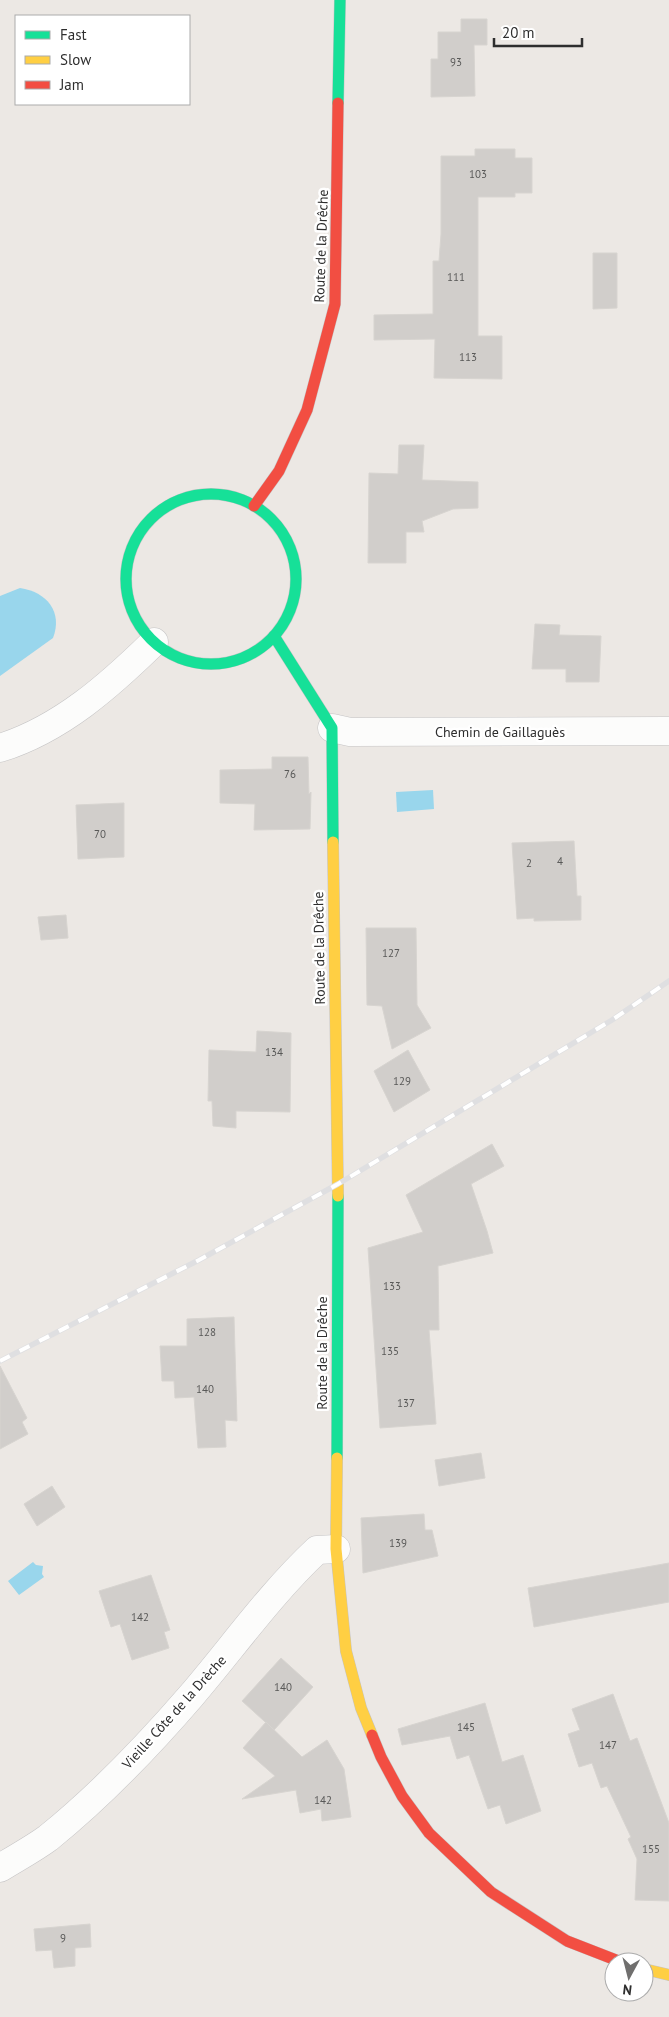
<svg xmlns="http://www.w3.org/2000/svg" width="669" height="2017" font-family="'PT Sans',sans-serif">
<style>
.water{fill:#99d6ec}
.building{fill:#d1cecb;stroke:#d7d4d0}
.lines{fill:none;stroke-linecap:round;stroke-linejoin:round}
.street-casing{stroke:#c5c4c5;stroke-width:29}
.fast-casing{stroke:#c5c4c5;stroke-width:12}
.slow-casing{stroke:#c5c4c5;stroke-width:12}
.jam-casing{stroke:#c5c4c5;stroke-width:12}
.street{stroke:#fcfcfb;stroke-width:28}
.fast{stroke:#16e098;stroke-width:11}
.slow{stroke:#ffcf43;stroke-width:11}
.jam{stroke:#f24e42;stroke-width:11}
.rail-casing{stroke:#dfdfe1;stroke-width:5.5}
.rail{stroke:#fff;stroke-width:4;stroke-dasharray:11;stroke-linecap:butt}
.labels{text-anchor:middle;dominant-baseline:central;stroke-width:5;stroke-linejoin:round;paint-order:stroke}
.number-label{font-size:11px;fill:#585857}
.street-label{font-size:14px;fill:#2e2e2e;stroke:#fff}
</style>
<rect width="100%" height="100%" fill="#ece8e4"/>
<!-- water -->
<g class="water">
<path d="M20,588c27,4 43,24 33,50l-53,38v-80z"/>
<path d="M433,790l1,19 -37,3 -1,-20z"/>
<path d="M33,1562l3,3 7,1 -1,8 2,3 -25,18 -11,-14z"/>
</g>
<!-- building -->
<g class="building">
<path d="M461,19h26v26h-13l1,51 -44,1v-38h7v-27h23z"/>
<path d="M475,149h40v9h17v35h-17v4h-37v139h24v43l-68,-1 1,-39 -61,1v-25l59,-1v-53h6l2,-27v-78h34z"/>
<path d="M593,253h24v55l-24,1z"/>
<path d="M399,445h25l-2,35 56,2v26l-25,1 -31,12 2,11h-18v31h-38l1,-90 29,1z"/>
<path d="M535,624l25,1 -1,10 42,1 -2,46h-33v-13h-34z"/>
<path d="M272,757h36l1,37 2,-2 -1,37 -56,1 1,-26 -35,-1v-33l52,-1z"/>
<path d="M124,803v54l-46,2 -2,-54z"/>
<path d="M574,841l3,55h4v24l-47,1v-3l-17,1 -5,-76z"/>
<path d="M66,915l2,23 -27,2 -3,-23z"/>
<path d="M366,928h50l1,77 14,23 -39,21 -10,-43 -15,-1z"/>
<path d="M257,1031l34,2 -1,79 -54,-1v17l-23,-2 -1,-25h-4l1,-51 47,2z"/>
<path d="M408,1050l22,40 -36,22 -20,-41z"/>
<path d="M492,1144l12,22 -33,18 16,47 6,22 -55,13 1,64h-10l7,94 -56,4 -12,-180 55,-16 -17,-37z"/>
<path d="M234,1317l3,104 -12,-1 1,27 -28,1 -4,-51 -19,1 -1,-17h-12l-2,-35h27v-27z"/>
<path d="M0,1366l27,52 -5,4 6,12 -28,15z"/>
<path d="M481,1453l4,25 -46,8 -4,-26z"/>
<path d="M52,1486l13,21 -28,19 -13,-22z"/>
<path d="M424,1514l1,16h7l6,26 -75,17 -2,-55z"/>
<path d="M669,1563v39l-135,25 -6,-39z"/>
<path d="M151,1575l19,55 -6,2 5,16 -37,12 -12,-36 -9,3 -12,-36z"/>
<path d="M281,1658l32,29 -39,43 -32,-29z"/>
<path d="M613,1694l17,47 7,-3 32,85v78l-34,-1 2,-41 -9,-20 3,-2 -24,-51 -6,2 -9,-25 -13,4 -11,-33 12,-4 -8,-21z"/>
<path d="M485,1703l17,59 21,-7 18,56 -35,13 -6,-19 -12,4 -19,-54 -12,4 -7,-23 -48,9 -4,-16z"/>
<path d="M266,1722l36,35 25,-17 17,29 7,48 -29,4 -1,-12 -21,4 -4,-23 -54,9 33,-23 -32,-28z"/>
<path d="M90,1924l1,23 -16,1v18l-21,2 -2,-18 -16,1 -2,-22z"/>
</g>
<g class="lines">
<defs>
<g id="street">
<path d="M332,728l18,4 319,-1"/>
<path d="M0,748c61,-19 110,-63 154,-106"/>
<path d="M0,1868c16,-10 33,-19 48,-30 52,-42 99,-91 143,-142 42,-49 79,-102 126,-146l19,-1"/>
</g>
<g id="fast">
<path d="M338,103l2,-103"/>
<circle cx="211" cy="579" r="85"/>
<path d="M274,636l58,92 1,114"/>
<path d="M337,1458l1,-262"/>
</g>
<g id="slow">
<path d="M333,842l5,354"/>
<path d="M337,1458l-1,91 10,102 15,57 11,27"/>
<path d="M644,1969l25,6"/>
</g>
<g id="jam">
<path d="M254,506l25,-35 28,-61 28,-106 3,-201"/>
<path d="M372,1735l9,22 21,39 27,37 62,59 76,49 54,21"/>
</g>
</defs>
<!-- street casing -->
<use href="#street" class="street-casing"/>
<!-- fast casing -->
<use href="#fast" class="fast-casing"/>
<!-- slow casing -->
<use href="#slow" class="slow-casing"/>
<!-- jam casing -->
<use href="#jam" class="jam-casing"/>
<!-- street -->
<use href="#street" class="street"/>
<!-- fast -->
<use href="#fast" class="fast"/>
<!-- slow -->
<use href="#slow" class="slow"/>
<!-- jam -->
<use href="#jam" class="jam"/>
<defs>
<path id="rail" d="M0,1361l199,-101 139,-76 274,-164 57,-39"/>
</defs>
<!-- rail casing -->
<use href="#rail" class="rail-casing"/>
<!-- rail -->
<use href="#rail" class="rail"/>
</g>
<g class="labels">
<!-- number labels -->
<g class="number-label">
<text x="456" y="62">93</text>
<text x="478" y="174">103</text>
<text x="456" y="277">111</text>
<text x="468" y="357">113</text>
<text x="290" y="774">76</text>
<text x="100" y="834">70</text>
<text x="560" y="861">4</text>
<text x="529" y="863">2</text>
<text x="391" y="953">127</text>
<text x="274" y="1052">134</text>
<text x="402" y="1081">129</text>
<text x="392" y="1286">133</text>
<text x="207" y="1332">128</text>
<text x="390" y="1351">135</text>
<text x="205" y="1389">140</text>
<text x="406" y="1403">137</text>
<text x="398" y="1543">139</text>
<text x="140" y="1617">142</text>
<text x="283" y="1687">140</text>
<text x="466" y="1727">145</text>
<text x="608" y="1745">147</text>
<text x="323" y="1800">142</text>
<text x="651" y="1849">155</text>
<text x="63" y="1938">9</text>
</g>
<!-- street labels -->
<g class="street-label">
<text transform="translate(321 246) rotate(-88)">Route de la Drêche</text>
<text x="500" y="732">Chemin de Gaillaguès</text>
<text transform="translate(319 948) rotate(-91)">Route de la Drêche</text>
<text transform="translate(322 1353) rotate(-90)">Route de la Drêche</text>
<text transform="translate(174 1712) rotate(-48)">Vieille Côte de la Drèche</text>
</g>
</g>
<!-- legend -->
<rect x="15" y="15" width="175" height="90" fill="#ffffff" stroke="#ababab"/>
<rect x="25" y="31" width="25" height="8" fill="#16e098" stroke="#ababab"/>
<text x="60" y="40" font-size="15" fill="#2e2e2e">Fast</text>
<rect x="25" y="56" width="25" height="8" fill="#ffcf43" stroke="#ababab"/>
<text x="60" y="65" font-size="15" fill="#2e2e2e">Slow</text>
<rect x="25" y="81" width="25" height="8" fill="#f24e42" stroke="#ababab"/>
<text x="60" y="90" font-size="15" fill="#2e2e2e">Jam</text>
<!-- north arrow -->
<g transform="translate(629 1977) rotate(187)"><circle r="24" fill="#ffffff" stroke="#ababab"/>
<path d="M0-4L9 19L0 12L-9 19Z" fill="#706f6e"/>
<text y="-8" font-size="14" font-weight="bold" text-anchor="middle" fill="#2e2e2e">N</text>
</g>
<!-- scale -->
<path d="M494 38v8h88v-8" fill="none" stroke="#2e2e2e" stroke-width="2.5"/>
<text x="502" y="38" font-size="15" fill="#2e2e2e" stroke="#ffffff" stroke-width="4" paint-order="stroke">20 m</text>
</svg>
